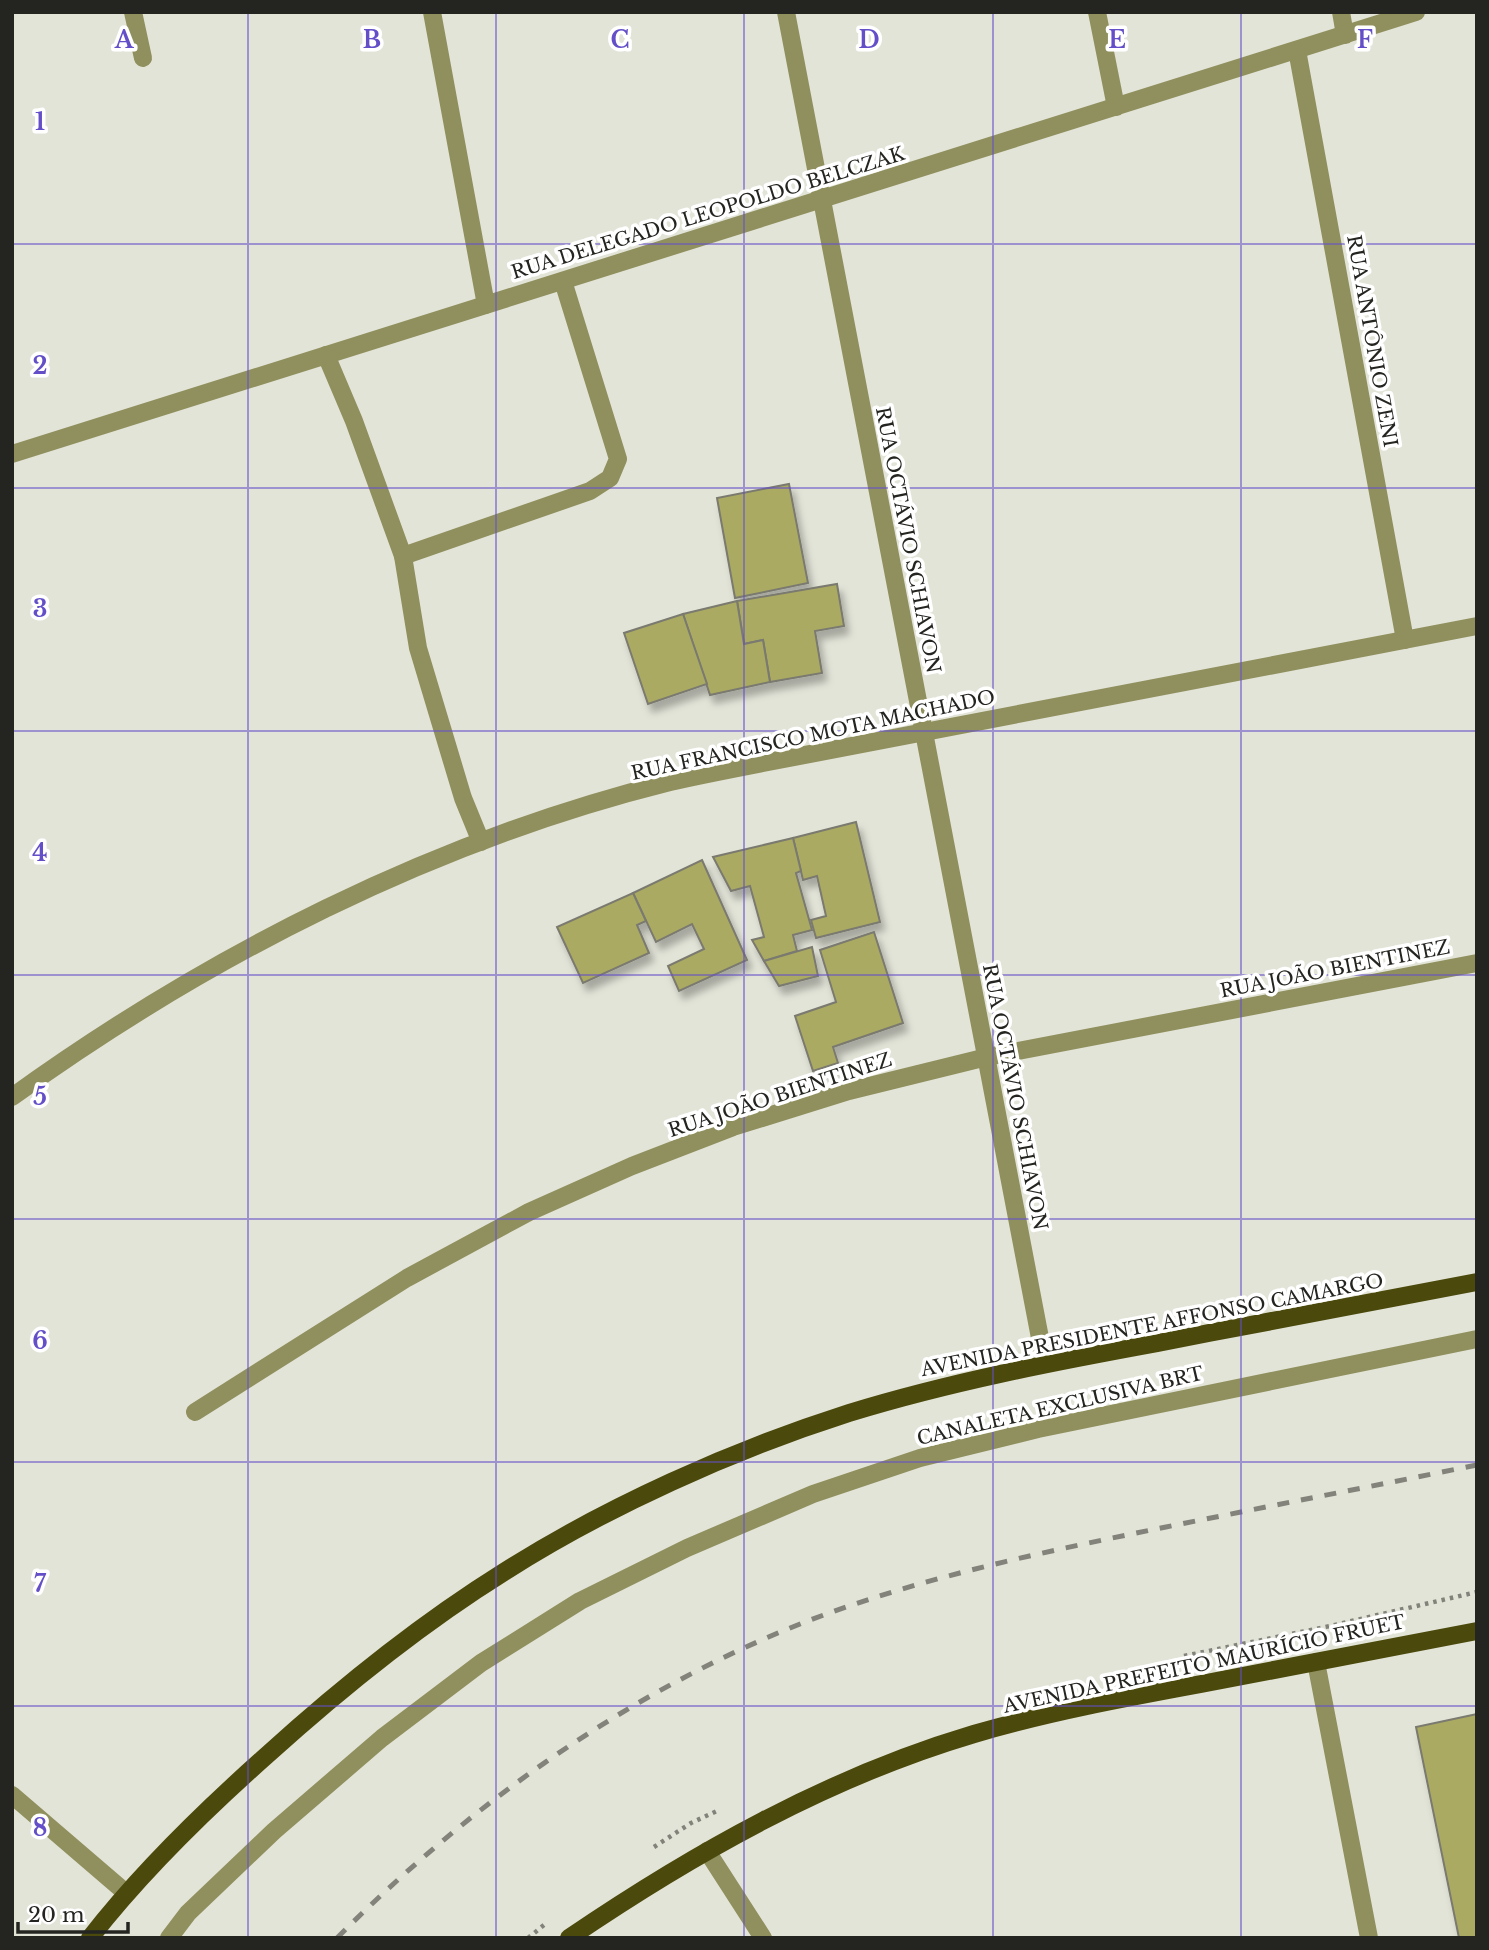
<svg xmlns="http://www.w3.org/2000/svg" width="1489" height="1950" font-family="'Libre Baskerville',serif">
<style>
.building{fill:#abaa62;stroke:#7a7a6f;stroke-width:2;filter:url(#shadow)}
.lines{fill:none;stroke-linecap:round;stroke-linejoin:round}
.path{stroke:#82827a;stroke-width:4.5;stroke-dasharray:3.5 5;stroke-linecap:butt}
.minor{stroke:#90905e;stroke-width:18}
.major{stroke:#4b4a0c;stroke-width:18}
.rail{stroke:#83837b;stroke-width:5;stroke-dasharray:12 12;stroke-linecap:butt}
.grid{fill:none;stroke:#644fc8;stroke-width:2;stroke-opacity:0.55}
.labels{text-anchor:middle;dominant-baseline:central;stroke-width:7;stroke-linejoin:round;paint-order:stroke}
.street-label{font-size:19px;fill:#242420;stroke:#fff}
.grid-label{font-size:23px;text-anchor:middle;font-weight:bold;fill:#644fc8;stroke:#fff;stroke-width:7;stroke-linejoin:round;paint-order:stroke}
</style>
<defs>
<filter id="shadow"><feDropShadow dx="4.5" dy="8" stdDeviation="3.5" flood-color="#0004"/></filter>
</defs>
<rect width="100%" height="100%" fill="#e3e4d8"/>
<!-- building -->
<g class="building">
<path d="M789,484l19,99 -73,15 -18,-100z"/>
<path d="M837,584l7,42 -29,5 7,42 -52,9 -7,-42 -19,4 -7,-43z"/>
<path d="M737,601l7,43 19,-4 7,42 -60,13 -27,-81z"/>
<path d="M683,614l24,70 -59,20 -24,-71z"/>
<path d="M856,822l24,100 -64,16 -5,-18 15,-4 -9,-40 -14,4 -10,-42z"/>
<path d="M793,838l8,33 -5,2 16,57 -19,5 4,16 -33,10 -12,-21 12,-3 -14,-51 -19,5 -18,-34z"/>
<path d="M702,860l45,100 -68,31 -11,-25 36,-17 -12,-25 -36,18 -23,-49z"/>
<path d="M633,893l13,28 -9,4 12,28 -66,30 -26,-56z"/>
<path d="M874,932l29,91 -70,24 5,16 -25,8 -18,-55 41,-14 -16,-52z"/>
<path d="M812,947l6,29 -39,10 -15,-25z"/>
<path d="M1477,1714v224h-18l-43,-211z"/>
</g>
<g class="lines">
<!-- path -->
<g class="path">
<path d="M1184,1656l146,-30 147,-34"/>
<path d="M654,1847l37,-24 28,-13"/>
<path d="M528,1938l16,-13"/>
</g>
<!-- minor -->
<g class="minor">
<path d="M133,12l10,46"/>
<path d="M432,12l54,293"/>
<path d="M786,12l259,1352"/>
<path d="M1097,12l19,95"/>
<path d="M1341,12l4,23"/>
<path d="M1297,50l108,590"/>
<path d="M326,355l28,66 49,135 15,92 45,150 18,44"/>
<path d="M12,454l1404,-442"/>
<path d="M403,556l187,-65 20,-13 8,-19 -55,-178"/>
<path d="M12,1097c197,-142 421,-256 658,-315 31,-7 62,-13 93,-19l714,-137"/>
<path d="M195,1412l212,-134 122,-66 103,-46 101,-39 116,-36 138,-34 490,-94"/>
<path d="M1316,1662l53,276"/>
<path d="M12,1795l113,97"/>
<path d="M707,1851l56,87"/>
<path d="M169,1938l19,-25 86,-82 108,-93 99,-75 99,-62 107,-53 126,-54 107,-36 118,-29 439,-90"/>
</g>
<!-- major -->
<g class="major">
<path d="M90,1938c52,-67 113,-126 176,-182 74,-67 153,-131 238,-184 102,-65 229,-122 345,-159 101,-31 205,-51 309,-70 106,-21 212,-41 319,-61"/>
<path d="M569,1938c125,-85 260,-161 405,-204 75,-22 151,-36 227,-50 92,-18 184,-36 276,-53"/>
</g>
<!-- rail -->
<path class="rail" d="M337,1938c131,-132 289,-245 463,-314 117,-46 243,-72 366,-97 104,-21 207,-41 311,-62"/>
</g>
<!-- grid -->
<path class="grid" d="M248,12v1926M496,12v1926M744,12v1926M993,12v1926M1241,12v1926M12,244h1465M12,488h1465M12,731h1465M12,975h1465M12,1219h1465M12,1462h1465M12,1706h1465"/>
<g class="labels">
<!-- street labels -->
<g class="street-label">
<text transform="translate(708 213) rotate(-17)">RUA DELEGADO LEOPOLDO BELCZAK</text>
<text transform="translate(1372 341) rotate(80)">RUA ANTÔNIO ZENI</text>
<text transform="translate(908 540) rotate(79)">RUA OCTÁVIO SCHIAVON</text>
<text transform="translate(813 735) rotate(-12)">RUA FRANCISCO MOTA MACHADO</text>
<text transform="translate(1335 969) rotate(-11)">RUA JOÃO BIENTINEZ</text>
<text transform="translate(780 1095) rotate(-18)">RUA JOÃO BIENTINEZ</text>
<text transform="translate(1015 1097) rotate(79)">RUA OCTÁVIO SCHIAVON</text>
<text transform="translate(1152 1325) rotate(-11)">AVENIDA PRESIDENTE AFFONSO CAMARGO</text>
<text transform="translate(1060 1406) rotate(-13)">CANALETA EXCLUSIVA BRT</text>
<text transform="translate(1204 1664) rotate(-12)">AVENIDA PREFEITO MAURÍCIO FRUET</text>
</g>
</g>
<g class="grid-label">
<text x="124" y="48">A</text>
<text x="372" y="48">B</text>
<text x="620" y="48">C</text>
<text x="869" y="48">D</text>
<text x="1117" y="48">E</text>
<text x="1365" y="48">F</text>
<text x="40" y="130">1</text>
<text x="40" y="374">2</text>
<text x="40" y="617">3</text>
<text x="40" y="861">4</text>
<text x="40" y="1105">5</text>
<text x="40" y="1349">6</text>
<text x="40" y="1592">7</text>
<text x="40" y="1836">8</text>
</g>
<!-- border -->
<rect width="1489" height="1950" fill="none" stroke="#242420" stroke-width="28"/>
<!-- scale -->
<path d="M18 1922v10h110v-10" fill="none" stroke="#242420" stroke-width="3.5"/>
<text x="28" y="1922" font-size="21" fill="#242420" stroke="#ffffff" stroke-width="5" paint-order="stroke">20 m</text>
</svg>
